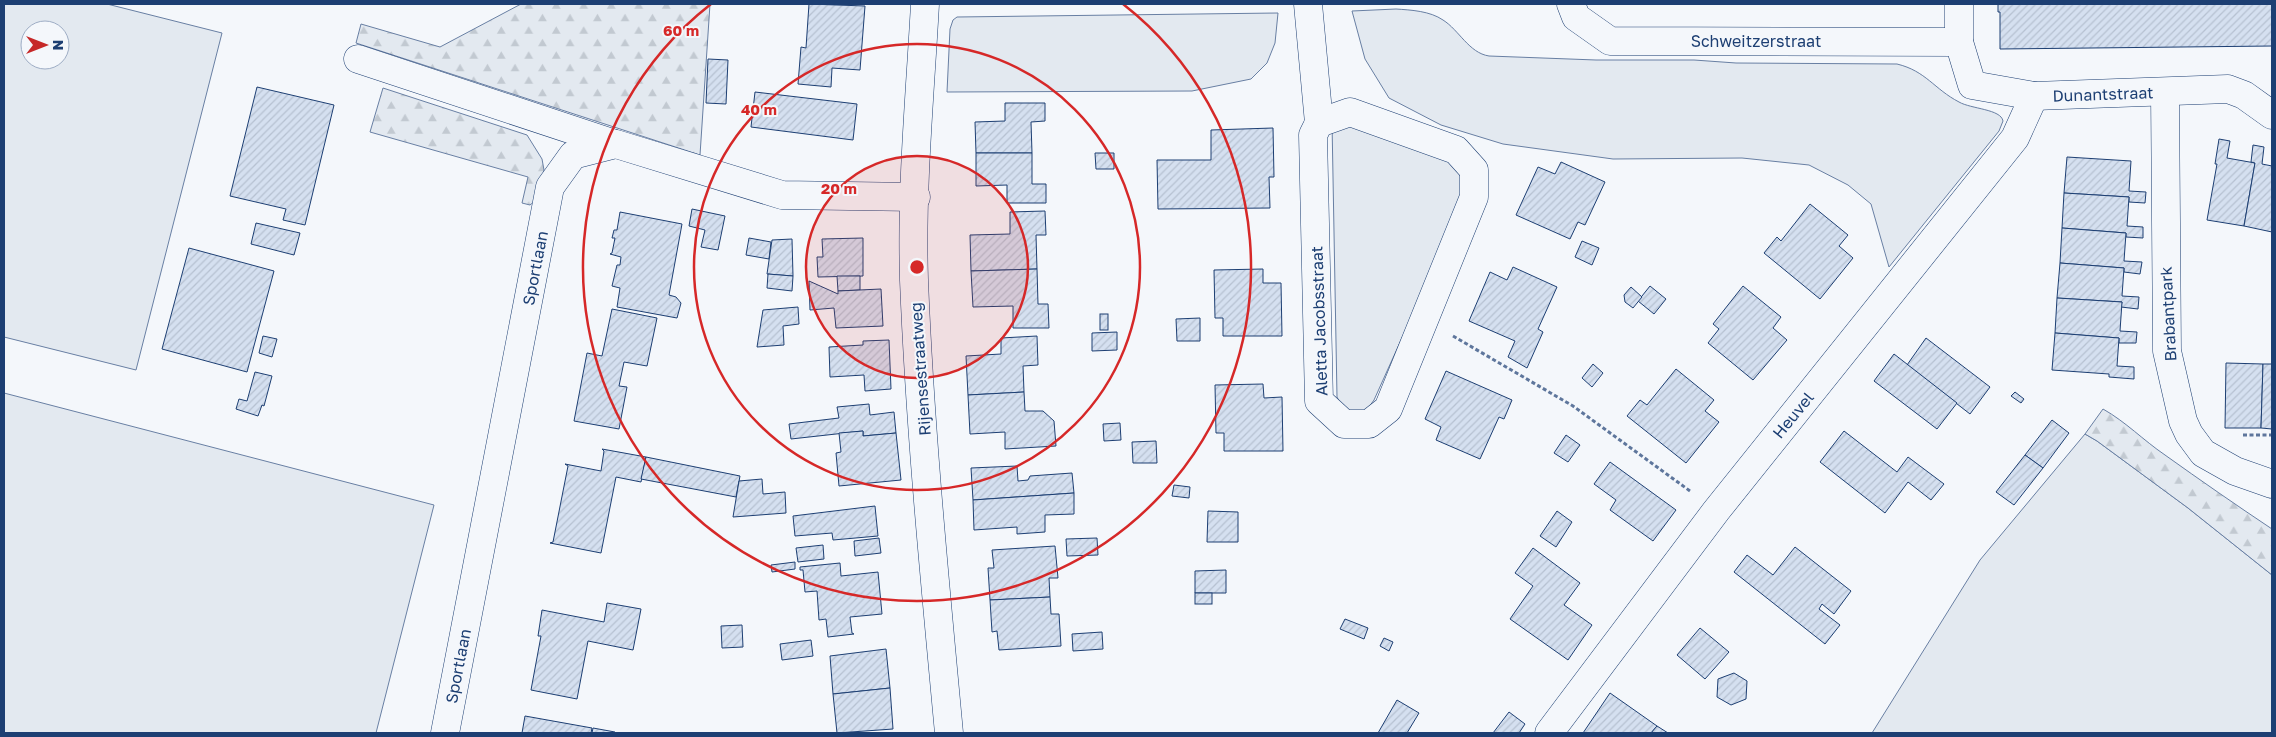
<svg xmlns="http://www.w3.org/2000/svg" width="2276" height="737" font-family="'Golos Text',sans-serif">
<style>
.green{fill:#e3e9f0;stroke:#687fa3;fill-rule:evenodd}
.forest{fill:url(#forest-firs);stroke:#687fa3}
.building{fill:url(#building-hatch);stroke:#1d3f73}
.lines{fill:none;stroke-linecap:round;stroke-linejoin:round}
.minor-casing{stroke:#1d3f73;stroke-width:29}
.path{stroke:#5e769c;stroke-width:3;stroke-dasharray:4 2.5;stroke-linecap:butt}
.minor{stroke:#f4f7fb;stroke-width:28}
.ring{fill:none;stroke:#d62828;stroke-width:2.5}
.labels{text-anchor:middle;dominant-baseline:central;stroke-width:4;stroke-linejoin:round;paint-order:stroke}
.street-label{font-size:16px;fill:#1d3f73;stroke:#f4f7fb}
.centre{fill:#d62828;stroke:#f4f7fb;stroke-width:2.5}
.ring-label{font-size:15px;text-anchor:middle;font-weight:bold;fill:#d62828;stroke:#f4f7fb;stroke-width:4;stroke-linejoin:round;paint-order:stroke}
</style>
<defs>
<pattern id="forest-firs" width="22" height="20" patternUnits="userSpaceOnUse" patternTransform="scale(1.25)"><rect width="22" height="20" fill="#e3e9f0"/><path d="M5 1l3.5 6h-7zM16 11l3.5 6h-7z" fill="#c2c9d1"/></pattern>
<pattern id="building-hatch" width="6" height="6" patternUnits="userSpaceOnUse" patternTransform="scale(1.25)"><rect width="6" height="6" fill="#d5e0f0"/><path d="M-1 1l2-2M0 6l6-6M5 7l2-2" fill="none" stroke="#b6c1d1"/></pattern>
</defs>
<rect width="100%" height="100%" fill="#f4f7fb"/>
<!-- green -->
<g class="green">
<path d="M4,4h103l115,29 -86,337 -132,-33zM30,30h30v30h-30z"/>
<path d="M1396,9c15,1 34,2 47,11 16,10 26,33 46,36l107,4h98l42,3 161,1c29,7 37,25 62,38 12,7 42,7 44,19l-4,10 -110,136 -18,-63 -23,-19 -39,-20 -67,-7 -129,1 -110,-15 -62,-19 -52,-27 -24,-39 -13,-48z"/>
<path d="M1278,13l-3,30 -8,20 -16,16 -59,12 -245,1 3,-63 3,-9 4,-3z"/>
<path d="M1353,118l104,42 8,38 -91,202 -13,18 -16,-5 -8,-16 -5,-275z"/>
<path d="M4,393l430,112 -58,228h-372z"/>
<path d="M2085,434l12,7 91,67 84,67v158h-400l108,-173z"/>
</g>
<!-- forest -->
<g class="forest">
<path d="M521,4h189l-10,151 -344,-112 5,-19 79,23z"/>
<path d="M383,88l144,47 15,24 2,11 -3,26 -11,9 -8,-2 6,-26 -158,-45z"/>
<path d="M2103,409c23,13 40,31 62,46 35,25 71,50 107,74v46l-84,-67 -91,-67 -12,-7z"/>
</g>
<!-- building -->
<g class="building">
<path d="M809,4l56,2 -5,64 -28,-2 -1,19 -33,-3 3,-37 5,1z"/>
<path d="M1998,4h274v42l-272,3v-37h-2z"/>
<path d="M708,59l20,1 -2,44 -20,-1z"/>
<path d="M257,87l77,18 -29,120 -22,-5 3,-11 -56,-13z"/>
<path d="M755,92l102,12 -4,36 -102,-13z"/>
<path d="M1005,103h40v18l-14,1 1,31h-56l-1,-31 30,-1z"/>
<path d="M1273,128l1,49h-5l1,31 -112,1 -1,-49h54v-30z"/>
<path d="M2219,139l11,2 -3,17 28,5 -11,63 -37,-6 10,-56h-2z"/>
<path d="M2253,145l11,2 -2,17 10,2v66l-28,-6 11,-63 -4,-1z"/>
<path d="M976,153h56v31h14v19h-39v-18l-31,1z"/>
<path d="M1095,153h19v16h-18z"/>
<path d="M2067,157l64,4 -2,30 17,1 -1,11 -16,-1v-5l-65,-4z"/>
<path d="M1561,162l44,20 -20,43 -7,-3 -8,17 -54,-24 22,-48 17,7z"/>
<path d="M2064,193l65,4 -2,29 16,1v11l-17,-1v-4l-64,-5z"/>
<path d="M1810,204l38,31 -9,11 14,12 -33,41 -56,-46 13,-16 4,4z"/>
<path d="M692,209l33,7 -7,34 -17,-3 4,-17 -16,-4z"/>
<path d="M1045,211l1,24h-10l1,34 -66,2 -1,-36 40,-1v-22z"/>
<path d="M620,212l62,12 -13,71 7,2 5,6 -4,15 -60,-11 3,-19 -8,-2 5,-21h3l1,-8 -11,-3 2,-1 3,-15h-3l2,-8h3z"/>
<path d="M256,223l44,10 -6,22 -43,-11z"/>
<path d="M2062,228l64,5 -2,28 18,1 -2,12 -16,-2v-4l-64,-5z"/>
<path d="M749,238l22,4 -2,17 -23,-4z"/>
<path d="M863,238v38l-45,1 -1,-20h6l-1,-18z"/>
<path d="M792,239l1,37 -26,-2 5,-34z"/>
<path d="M1582,241l17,7 -7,17 -17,-8z"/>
<path d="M189,248l85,23 -27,101 -85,-23z"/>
<path d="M2060,263l64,5 -2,28 17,1 -1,12 -17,-2 1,-5 -65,-4z"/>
<path d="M1513,267l44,20 -19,42 5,3 -16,36 -19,-11 7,-16 -46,-20 21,-49 17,8z"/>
<path d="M1037,269l1,35h10l1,24h-36v-22l-40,1 -2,-36z"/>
<path d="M1263,269v14h18l1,53h-59v-18h-8l-1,-48z"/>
<path d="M768,274l25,2 -1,15 -25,-3z"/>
<path d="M837,276h23v14l-22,1z"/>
<path d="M809,281l29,13v-3l43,-2 2,37 -47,2 -2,-20 -24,2z"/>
<path d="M1650,286l16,13 -12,15 -16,-13z"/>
<path d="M1743,286l38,31 -8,11 14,12 -34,40 -45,-37 11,-14 -6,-5z"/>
<path d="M1631,287l11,10 -9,11 -8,-6 -1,-7z"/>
<path d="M2057,298l65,4 -2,29 17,1 -1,11h-17v-5l-64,-5z"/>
<path d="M798,307l1,17 -16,2 1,19 -27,2 6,-37z"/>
<path d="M612,309l45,9 -10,48 -23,-4 -5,24 8,1 -8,42 -45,-8 13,-68 15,3z"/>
<rect x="1100" y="314" width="8" height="16"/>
<path d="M1200,318v23h-23l-1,-22z"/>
<path d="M1117,332v18l-25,1v-18z"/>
<path d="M2055,333l64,5 -2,28 17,1v12l-25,-2v-3l-57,-4z"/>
<path d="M263,336l14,3 -5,18 -13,-4z"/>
<path d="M1037,336l1,29 -15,1 1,26 -56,3 -2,-39 35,-2v-16z"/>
<path d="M1926,338l64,49 -20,27 -63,-49z"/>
<path d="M889,340l2,49 -26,2 -1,-16 -34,2 -1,-30 34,-2v-4z"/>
<path d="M1894,354l63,49 -20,26 -63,-48z"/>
<path d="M2226,363l37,1 -2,64h-36z"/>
<path d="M1593,364l10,9 -11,14 -10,-9z"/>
<path d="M2263,364h9v65l-11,-1z"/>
<path d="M1676,369l38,31 -9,11 14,11 -33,41 -59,-47 13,-16 7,5z"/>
<path d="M1446,371l66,29 -8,19 -5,-2 -19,42 -44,-19 5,-13 -16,-8z"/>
<path d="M255,372l17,4 -8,30 -2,-1 -4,11 -22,-7 3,-10 8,2z"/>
<path d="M1263,384l1,14 18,-1 1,54h-59v-18h-8l-1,-48z"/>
<path d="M1024,392l1,19h18l11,10 2,25 -51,3v-17l-35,2 -2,-39z"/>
<path d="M2015,392l9,7 -3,4 -10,-7z"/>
<path d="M869,404l1,11 24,-3 2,21 -33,3v-5l-72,8 -2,-15 50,-6 -2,-11z"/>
<path d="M2052,420l17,13 -26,35 -18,-13z"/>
<path d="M1120,423l1,17 -17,1 -1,-17z"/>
<path d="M863,431v5l33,-3 5,47 -62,6 -3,-33 5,-1 -2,-19z"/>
<path d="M1844,431l53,41 11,-15 36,27 -13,16 -23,-18 -23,31 -65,-51z"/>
<path d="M1566,435l14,10 -12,17 -14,-9z"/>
<path d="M1156,441l1,22h-24l-1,-21z"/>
<path d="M602,449l44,8 -5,25 -25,-5 -15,76 -51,-10 3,-1 15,-76 -3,-2 36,7 3,-20z"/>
<path d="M2025,455l18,13 -29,37 -18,-13z"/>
<path d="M646,457l94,19 -4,21 -95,-18z"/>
<path d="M1610,462l66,48 -23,31 -43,-31 6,-10 -22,-16z"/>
<path d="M1017,466l1,15 10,-1 2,-4 42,-3 2,20 -101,7 -2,-32z"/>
<path d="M762,479l1,15 22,-2 1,21 -53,4 6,-36z"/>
<path d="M1174,485l16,2 -1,11 -17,-2z"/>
<path d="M1074,493v21l-29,1v17l-28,2v-7l-43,3 -1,-30z"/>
<path d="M875,506l3,30 -45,4 -1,-7 -37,3 -2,-20z"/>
<path d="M1208,511l30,1v30h-31z"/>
<path d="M1557,511l15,11 -16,25 -16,-11z"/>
<path d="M879,538l2,15 -26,3 -1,-15z"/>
<path d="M1097,538l1,17 -31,1 -1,-17z"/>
<path d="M823,545l1,14 -26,3 -2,-14z"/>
<path d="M1055,546l3,32h-9l1,19 -60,3 -2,-32h6l-2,-18z"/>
<path d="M1795,547l56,44 -17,23 -12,-10 -3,5 21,16 -15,19 -91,-72 13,-17 26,20z"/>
<path d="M1533,548l47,35 -16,22 28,20 -24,35 -58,-41 23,-33 -18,-13z"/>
<path d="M795,562v7l-23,3 -1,-7z"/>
<path d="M840,563l1,13 37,-4 4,42 -32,3 2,16 2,1 -26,3 -2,-18 -7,1 -2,-29 -12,1 -2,-22h-3v-3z"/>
<path d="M1226,570v23h-31v-22z"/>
<rect x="1195" y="593" width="17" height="11"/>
<path d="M1050,597l1,17h8l2,32 -62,4 -2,-19 -5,1 -2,-32z"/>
<path d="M607,603l34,6 -8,41 -45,-9 -11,58 -46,-9 10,-54h-3l4,-26 62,12z"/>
<path d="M1345,619l23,9 -4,11 -24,-10z"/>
<path d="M742,625l1,22 -21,1 -1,-22z"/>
<path d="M1700,628l29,24 -24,27 -28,-24z"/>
<path d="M1102,632l1,17 -30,2 -1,-17z"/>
<path d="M1384,638l9,4 -4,9 -9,-5z"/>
<path d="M811,640l2,16 -31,4 -2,-16z"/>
<path d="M886,649l4,39 -57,6 -3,-38z"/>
<path d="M1734,673l13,8 -1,18 -15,6 -14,-8 1,-18z"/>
<path d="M890,688l3,41 -56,4 -4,-39z"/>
<path d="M1610,693l47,33 -6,7h-68z"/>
<path d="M1397,700l22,13 -12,20h-29z"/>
<path d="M1509,712l16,12 -6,9h-26z"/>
<path d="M525,716l67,12 -1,5h-69z"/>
<path d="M1657,726l11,7h-17z"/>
<path d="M593,728l22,4v1h-23z"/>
</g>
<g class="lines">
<defs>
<g id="minor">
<path d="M925,4c-5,91 -14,184 -11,276 6,151 21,303 35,453"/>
<path d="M1308,4l11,119"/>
<path d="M1571,4l5,13 34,24 349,1"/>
<path d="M1959,4v38l13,43 62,11 194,-7 16,6 28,20"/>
<path d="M358,59l257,85"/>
<path d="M2165,92l2,259 16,70 6,13 14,19 32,18 37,13"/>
<path d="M1350,112l106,38 18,20v27l-86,212 -19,15h-25l-25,-23 -6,-266 6,-12z"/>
<path d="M445,733l105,-546 23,-32 43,-11 166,51 134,2"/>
<path d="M1549,733l167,-222 299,-373 19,-42"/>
</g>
</defs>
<!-- minor casing -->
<use href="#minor" class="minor-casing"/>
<!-- path -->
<g class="path">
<path d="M1453,336l120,70 117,85"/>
<path d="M2243,435h29"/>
</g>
<!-- minor -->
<use href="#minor" class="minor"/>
</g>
<!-- distance rings -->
<circle cx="917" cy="267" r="111" fill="#d62828" fill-opacity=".12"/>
<g class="ring">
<circle cx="917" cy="267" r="111"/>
<circle cx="917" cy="267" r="223"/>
<path d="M1123 4A334 334 0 1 1 711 4"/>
</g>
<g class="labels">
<!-- street labels -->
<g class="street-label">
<text x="1756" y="41">Schweitzerstraat</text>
<text transform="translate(2103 94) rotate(-2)">Dunantstraat</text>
<text transform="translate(535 268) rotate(-79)">Sportlaan</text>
<text transform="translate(2168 314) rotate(-93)">Brabantpark</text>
<text transform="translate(1319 321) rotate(-92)">Aletta Jacobsstraat</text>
<text transform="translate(920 369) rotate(-94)">Rijensestraatweg</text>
<text transform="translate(1793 415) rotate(-51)">Heuvel</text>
<text transform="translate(458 666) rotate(-79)">Sportlaan</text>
</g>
</g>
<circle cx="917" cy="267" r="8" class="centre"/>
<g class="ring-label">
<text x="681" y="36">60 m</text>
<text x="759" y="115">40 m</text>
<text x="839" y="194">20 m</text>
</g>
<!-- border -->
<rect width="2276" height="737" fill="none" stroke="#1d3f73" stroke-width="10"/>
<!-- north arrow -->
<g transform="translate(45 45) rotate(90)"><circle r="24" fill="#f4f7fb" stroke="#9eadc5"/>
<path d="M0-4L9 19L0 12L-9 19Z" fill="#c62828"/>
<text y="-8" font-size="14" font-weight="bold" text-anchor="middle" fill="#1d3f73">N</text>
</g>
</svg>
